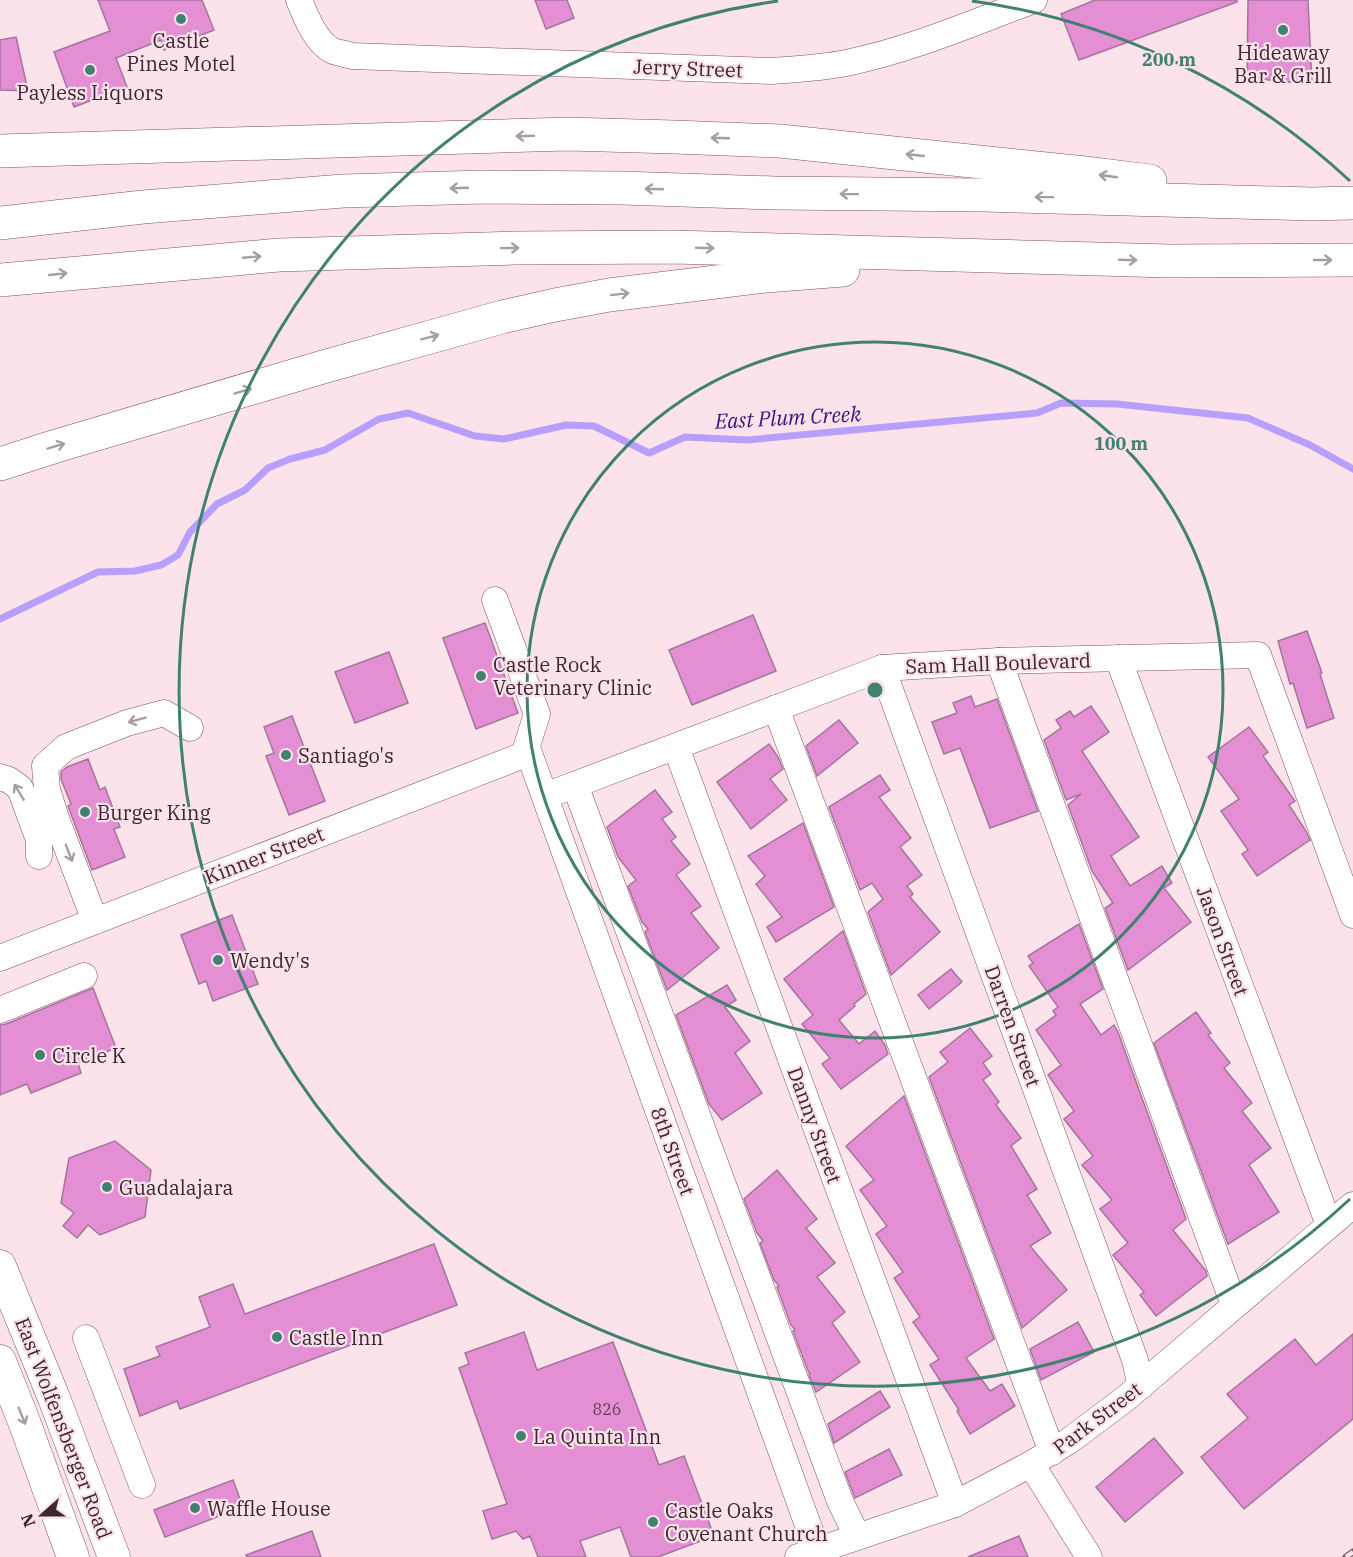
<svg xmlns="http://www.w3.org/2000/svg" width="1353" height="1557" font-family="'IBM Plex Serif',serif">
<style>
.lines{fill:none;stroke-linecap:round;stroke-linejoin:round}
.stream{stroke:#b7a0fd;stroke-width:7}
.building{fill:#e48fd3;stroke:#a4769a;stroke-width:1.5}
.minor-casing{stroke:#834f64;stroke-width:27}
.major-casing{stroke:#834f64;stroke-width:33}
.highway-casing{stroke:#834f64;stroke-width:34}
.minor{stroke:#fff;stroke-width:26}
.major{stroke:#fff;stroke-width:32}
.highway{stroke:#fff;stroke-width:33}
.rail-casing{stroke:#765e67;stroke-width:7}
.rail{stroke:#fce2eb;stroke-width:4.5;stroke-dasharray:14;stroke-linecap:butt}
.oneway{stroke:#a89da1}
.ring{fill:none;stroke:#418171;stroke-width:3}
.poi-dot{fill:#418171;stroke:#fce2eb;stroke-width:2}
.labels{text-anchor:middle;dominant-baseline:central;stroke-width:4.5;stroke-linejoin:round;paint-order:stroke}
.number-label{font-size:16px;fill:#674058}
.poi-label{font-size:20px;fill:#3d262f;stroke:#fce2eb;text-anchor:start}
.street-label{font-size:20px;fill:#3d262f;stroke:#fce2eb}
.water-label{font-size:21px;font-style:italic;fill:#3e117d;stroke:#fce2eb}
.centre{fill:#418171;stroke:#fce2eb;stroke-width:3}
.ring-label{font-size:18px;text-anchor:middle;font-weight:bold;fill:#418171;stroke:#fce2eb;stroke-width:4.5;stroke-linejoin:round;paint-order:stroke}
</style>
<rect width="100%" height="100%" fill="#fce2eb"/>
<g class="lines">
<!-- stream -->
<path class="stream" d="M0,619l98,-47 37,-1 26,-6 17,-10 12,-23 27,-28 28,-14 23,-22 22,-9 35,-9 54,-31 29,-6 67,23 29,3 62,-14 28,1 55,27 36,-16 62,3 290,-27 24,-10 56,1 131,14 62,27 43,24"/>
</g>
<!-- building -->
<g class="building">
<path d="M98,0h104l12,30 -50,20 -3,-10 -45,18 11,29 -53,20 -20,-55 56,-21z"/>
<path d="M535,0h32l7,18 -28,11z"/>
<path d="M1095,0h142v2l-158,58 -18,-46z"/>
<path d="M1248,0h60l4,84 -65,-6z"/>
<path d="M16,37l12,54 -28,-1v-50z"/>
<path d="M753,615l23,56 -84,34 -23,-55z"/>
<path d="M485,623l33,90 -42,16 -33,-91z"/>
<path d="M1307,631l15,42 -2,1 14,44 -27,10 -14,-45 -3,1 -12,-43z"/>
<path d="M389,652l19,51 -53,20 -20,-51z"/>
<path d="M971,696l4,11 22,-8 41,112 -48,17 -30,-80 -16,6 -12,-32 25,-9 -4,-10z"/>
<path d="M1091,706l18,26 -27,19 57,86 -28,19 19,30 32,-20 10,17 -8,5 27,34 -63,48 -23,-62 8,-5 -21,-32 -24,-66 13,-11 -15,6 -22,-60 17,-12 -5,-8 14,-9 4,6z"/>
<path d="M292,716l33,85 -36,14 -23,-59 8,-3 -10,-26z"/>
<path d="M839,720l19,23 -41,33 -11,-30z"/>
<path d="M1249,727l19,25 -5,4 32,45 -6,4 17,26 4,9 -53,36 -15,-22 6,-4 -27,-39 18,-12 -31,-42z"/>
<path d="M769,744l9,13 5,12 -13,10 17,21 -36,29 -34,-47z"/>
<path d="M88,759l12,31 5,-3 15,40 -6,2 11,28 -33,13 -24,-64 3,-2 -10,-25v-7l6,-5z"/>
<path d="M880,775l10,15 -11,7 32,41 -11,9 22,28 -15,11 6,8 -3,3 30,35 -49,43 -23,-63 15,-13 -11,-16 -12,7 -31,-83z"/>
<path d="M655,790l17,22 -10,7 14,18 -5,4 19,23 -14,11 25,31 -10,7 28,35 -52,42 -22,-58 3,-3 -6,-7 -14,-36 8,-6 -18,-23 -11,-30z"/>
<path d="M803,823l31,84 -58,35 -9,-15 15,-10 -26,-33 9,-8 -17,-20z"/>
<path d="M232,915l26,69 -45,17 -7,-20 -7,3 -18,-49z"/>
<path d="M1079,924l24,65 -23,15 21,31 13,-10 4,7 68,187 -13,11 33,41 1,5 -51,40 -16,-21 4,-3 -31,-37 15,-12 -28,-34 12,-9 -30,-35 11,-9 -29,-37 10,-8 -26,-36 13,-10 -25,-35 20,-15 -3,-4 5,-4 -29,-41 4,-3 -5,-7z"/>
<path d="M843,931l23,63 -12,10 1,2 -16,14 20,24 16,-13 10,14 3,9 -47,35 -19,-25 8,-6 -28,-34 11,-9 -29,-36z"/>
<path d="M951,969l11,13 -33,27 -11,-14z"/>
<path d="M727,985l9,15 -11,7 25,34 -15,12 27,40 -40,27 -13,-16 -33,-89z"/>
<path d="M93,988l23,60 -38,15 3,10 -50,20 -4,-9 -27,11v-70l6,-1z"/>
<path d="M1196,1012l15,21 -3,2 22,28 -6,5 28,35 -10,8 29,37 -22,17 30,47 -51,32 -74,-201z"/>
<path d="M970,1028l22,28 -9,7 8,11 -8,6 16,22 -3,3 25,33 -10,8 26,43 -10,6 24,38 -21,13 37,44 -45,38 -93,-251 19,-15 -8,-10z"/>
<path d="M904,1096l90,243 -28,19 24,33 12,-7 13,22 -45,28 -13,-23 2,-1 -29,-45 9,-6 -26,-37 7,-5 -26,-39 9,-6 -27,-38 11,-8 -27,-36 14,-10 -28,-34z"/>
<path d="M115,1141l36,29 -6,47 -45,18 -12,-10 -11,13 -14,-12 11,-13 -13,-10 8,-45z"/>
<path d="M777,1170l40,49 -11,9 29,35 -18,14 28,35 -13,11 28,39 -44,30 -7,-17 1,-1 -2,-3 -15,-40 2,-1 -4,-5 -14,-38 2,-1 -5,-6 -14,-37 3,-2 -6,-8 -13,-34z"/>
<path d="M434,1244l23,61 -277,104 -3,-8 -37,15 -16,-47 36,-13 -4,-9 54,-20 -11,-30 34,-13 12,30z"/>
<path d="M1078,1322l16,30 -53,28 -11,-31z"/>
<path d="M524,1332l13,38 76,-28 46,123 25,-9 30,80 -56,21h-27l-11,-30 -40,14 6,16h-48l-8,-21 -7,3 -7,-8 -24,8 -9,-28 24,-7 -48,-136 10,-4 -4,-11z"/>
<path d="M1353,1334v85l-109,90 -43,-52 47,-39 -21,-24 68,-55 21,26z"/>
<path d="M880,1391l10,16 -56,36 -6,-19z"/>
<path d="M1154,1438l29,35 -58,49 -29,-35z"/>
<path d="M889,1449l13,26 -47,23 -10,-26z"/>
<path d="M233,1480l10,27 -78,30 -11,-27z"/>
<path d="M312,1531l9,26h-74l-1,-2z"/>
<path d="M1019,1536l9,21h-60z"/>
</g>
<g class="lines">
<defs>
<g id="minor">
<path d="M299,0c7,17 17,43 34,51 6,2 13,3 19,5l420,15c25,-2 49,-3 74,-8 64,-13 127,-40 188,-63"/>
<path d="M495,600l42,114 -13,41"/>
<path d="M1118,658l211,567"/>
<path d="M999,661l235,644"/>
<path d="M882,668l253,692 6,26"/>
<path d="M776,708l276,744"/>
<path d="M676,747l279,757"/>
<path d="M0,777l9,3 11,8 19,52v16"/>
<path d="M575,785l265,716 17,35"/>
<path d="M545,796l337,-128 117,-7 259,-6 95,260"/>
<path d="M95,921l-38,-100 -10,-31 -2,-24 21,-19 61,-24 37,-10 26,15"/>
<path d="M0,958l529,-205 288,797"/>
<path d="M0,1010l84,-34"/>
<path d="M86,1338l56,147"/>
<path d="M1031,1464l58,93"/>
<path d="M798,1557l157,-53 76,-40 38,-23 56,-42 228,-194"/>
</g>
<g id="major">
<path d="M0,1266l54,132 60,159"/>
<path d="M0,1361l25,63 48,133"/>
</g>
<g id="highway">
<path d="M0,151l568,-17 106,3 106,4 305,32 65,8"/>
<path d="M0,223l143,-16 200,-16 140,-4 139,1 153,5 209,2 328,9 41,-1"/>
<path d="M0,280l279,-25 236,-7 158,-1 496,14 184,-1"/>
<path d="M0,464l53,-17 270,-80 179,-50 53,-12 54,-10 157,-19 77,-6"/>
</g>
</defs>
<!-- minor casing -->
<use href="#minor" class="minor-casing"/>
<!-- major casing -->
<use href="#major" class="major-casing"/>
<!-- highway casing -->
<use href="#highway" class="highway-casing"/>
<!-- minor -->
<use href="#minor" class="minor"/>
<!-- major -->
<use href="#major" class="major"/>
<!-- highway -->
<use href="#highway" class="highway"/>
<defs>
<path id="rail" d="M1346,1557l7,-5"/>
</defs>
<!-- rail casing -->
<use href="#rail" class="rail-casing"/>
<!-- rail -->
<use href="#rail" class="rail"/>
</g>
<!-- one-way arrows -->
<defs><path id="oneway-shaft" d="M-6 0H5M1.5-3L5.5 0L1.5 3" fill="none" stroke-width="1.6" stroke-linecap="round" stroke-linejoin="round" transform="scale(1.5)"/></defs>
<g class="oneway">
<use href="#oneway-shaft" transform="translate(525 136) rotate(178)"/>
<use href="#oneway-shaft" transform="translate(720 138) rotate(-178)"/>
<use href="#oneway-shaft" transform="translate(915 155) rotate(-174)"/>
<use href="#oneway-shaft" transform="translate(1108 176) rotate(-172)"/>
<use href="#oneway-shaft" transform="translate(459 188) rotate(178)"/>
<use href="#oneway-shaft" transform="translate(654 189) rotate(-178)"/>
<use href="#oneway-shaft" transform="translate(849 194) rotate(-179)"/>
<use href="#oneway-shaft" transform="translate(1044 197) rotate(-179)"/>
<use href="#oneway-shaft" transform="translate(510 248) rotate(-1)"/>
<use href="#oneway-shaft" transform="translate(705 248) rotate(2)"/>
<use href="#oneway-shaft" transform="translate(252 257) rotate(-5)"/>
<use href="#oneway-shaft" transform="translate(1128 260) rotate(2)"/>
<use href="#oneway-shaft" transform="translate(1323 260)"/>
<use href="#oneway-shaft" transform="translate(58 274) rotate(-6)"/>
<use href="#oneway-shaft" transform="translate(620 294) rotate(-7)"/>
<use href="#oneway-shaft" transform="translate(430 337) rotate(-15)"/>
<use href="#oneway-shaft" transform="translate(243 391) rotate(-17)"/>
<use href="#oneway-shaft" transform="translate(56 446) rotate(-17)"/>
<use href="#oneway-shaft" transform="translate(137 720) rotate(165)"/>
<use href="#oneway-shaft" transform="translate(19 792) rotate(-121)"/>
<use href="#oneway-shaft" transform="translate(69 853) rotate(69)"/>
<use href="#oneway-shaft" transform="translate(22 1416) rotate(68)"/>
</g>
<!-- distance rings -->
<g class="ring">
<circle cx="875" cy="690" r="348"/>
<path d="M1350 1199A696 696 0 1 1 778 1M972 1A696 696 0 0 1 1350 181"/>
</g>
<!-- markers -->
<g class="poi-dot">
<circle cx="181" cy="19" r="6"/>
<circle cx="1283" cy="30" r="6"/>
<circle cx="90" cy="70" r="6"/>
<circle cx="481" cy="676" r="6"/>
<circle cx="286" cy="755" r="6"/>
<circle cx="85" cy="812" r="6"/>
<circle cx="218" cy="960" r="6"/>
<circle cx="40" cy="1055" r="6"/>
<circle cx="107" cy="1187" r="6"/>
<circle cx="277" cy="1337" r="6"/>
<circle cx="521" cy="1436" r="6"/>
<circle cx="195" cy="1508" r="6"/>
<circle cx="653" cy="1522" r="6"/>
</g>
<g class="labels">
<!-- number labels -->
<g class="number-label">
<text x="607" y="1409">826</text>
</g>
<!-- poi labels -->
<g class="poi-label">
<text x="181" y="40" text-anchor="middle">Castle<tspan x="181" dy="23">Pines Motel</tspan></text>
<text x="1283" y="52" text-anchor="middle">Hideaway<tspan x="1283" dy="23">Bar &amp; Grill</tspan></text>
<text x="90" y="92" text-anchor="middle">Payless Liquors</text>
<text x="493" y="664">Castle Rock<tspan x="493" dy="23">Veterinary Clinic</tspan></text>
<text x="298" y="755">Santiago's</text>
<text x="97" y="812">Burger King</text>
<text x="230" y="960">Wendy's</text>
<text x="52" y="1055">Circle K</text>
<text x="119" y="1187">Guadalajara</text>
<text x="289" y="1337">Castle Inn</text>
<text x="533" y="1436">La Quinta Inn</text>
<text x="207" y="1508">Waffle House</text>
<text x="665" y="1510">Castle Oaks<tspan x="665" dy="23">Covenant Church</tspan></text>
</g>
<!-- street labels -->
<g class="street-label">
<text transform="translate(688 68) rotate(2)">Jerry Street</text>
<text transform="translate(998 663) rotate(-2)">Sam Hall Boulevard</text>
<text transform="translate(264 855) rotate(-21)">Kinner Street</text>
<text transform="translate(1223 941) rotate(70)">Jason Street</text>
<text transform="translate(1013 1026) rotate(70)">Darren Street</text>
<text transform="translate(815 1125) rotate(70)">Danny Street</text>
<text transform="translate(673 1151) rotate(70)">8th Street</text>
<text transform="translate(1097 1418) rotate(-37)">Park Street</text>
<text transform="translate(64 1428) rotate(69)">East Wolfensberger Road</text>
</g>
<!-- water labels -->
<g class="water-label">
<text transform="translate(788 417) rotate(-3)">East Plum Creek</text>
</g>
</g>
<circle cx="875" cy="690" r="9" class="centre"/>
<g class="ring-label">
<text x="1169" y="66">200 m</text>
<text x="1121" y="450">100 m</text>
</g>
<!-- north arrow -->
<g transform="translate(42 1515) rotate(249)" stroke="#fce2eb" stroke-width="4.5" paint-order="stroke">
<path d="M0-4.5L10 22L0 15L-10 22Z" fill="#3d262f"/>
<text y="-9" font-size="16" font-weight="bold" text-anchor="middle" fill="#3d262f">N</text>
</g>
</svg>
